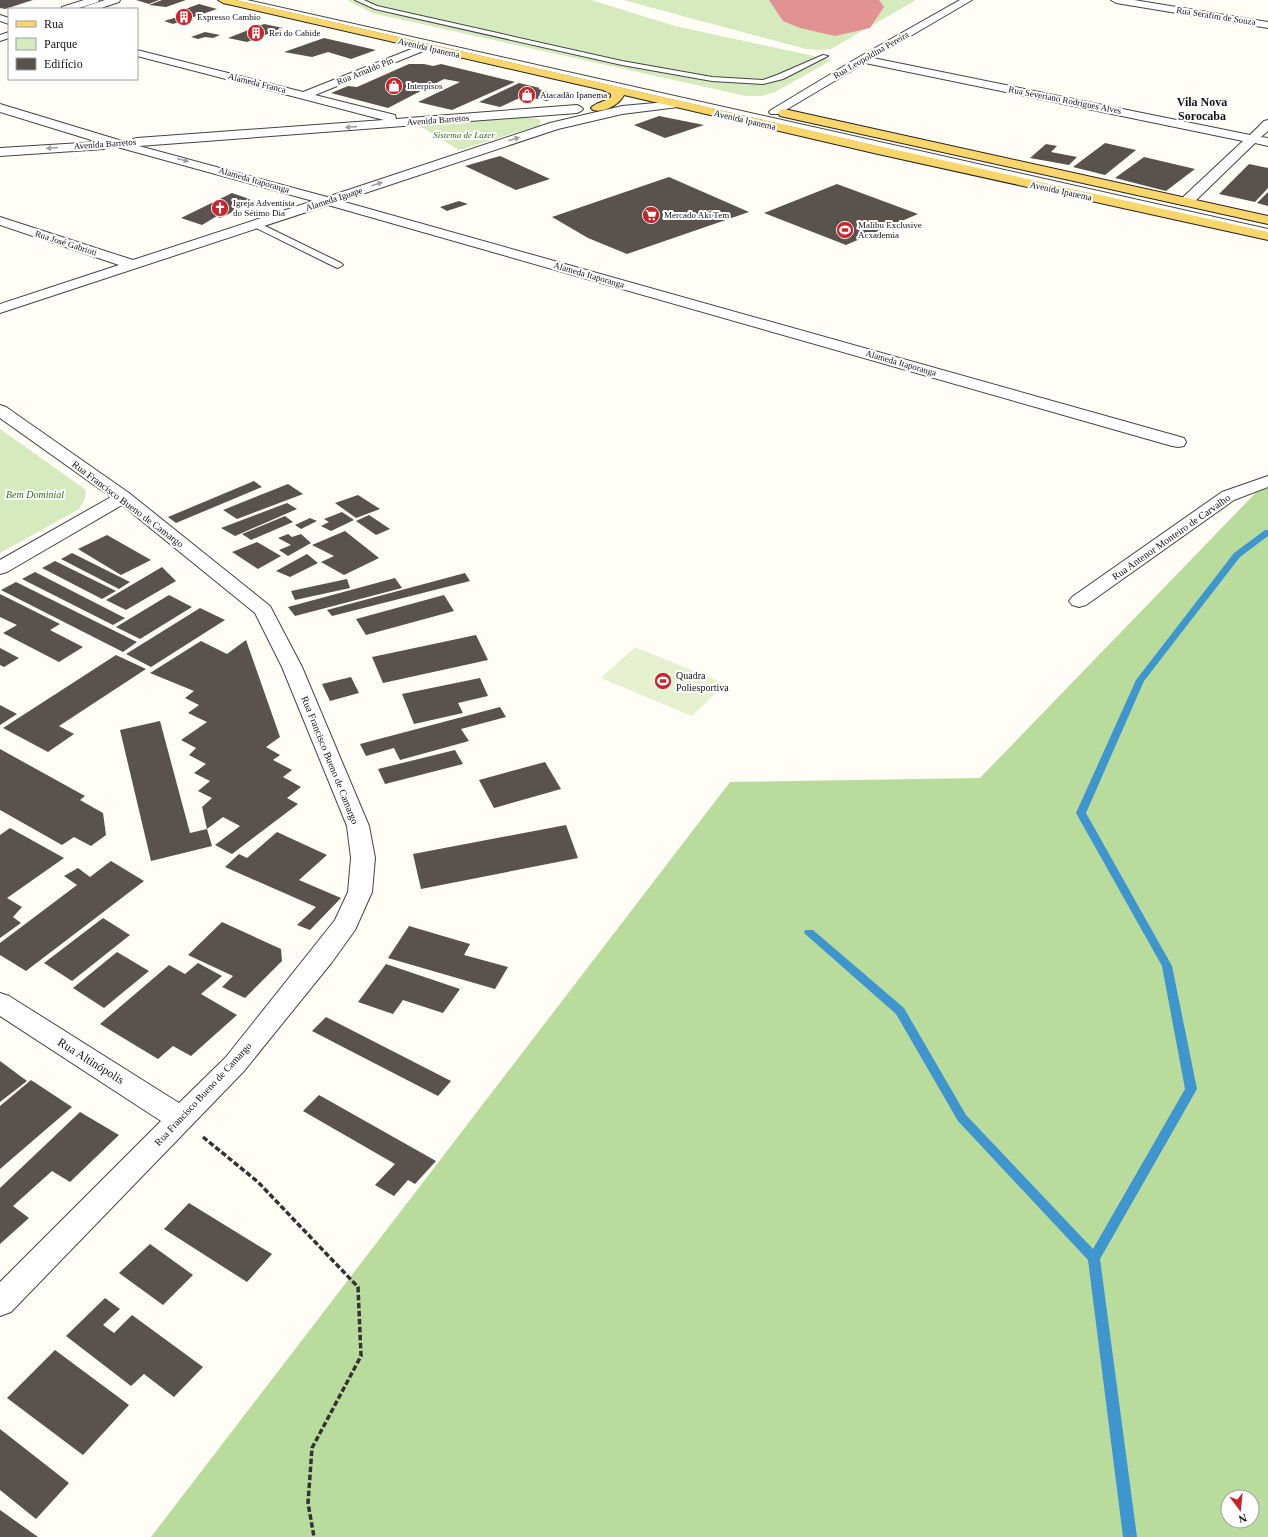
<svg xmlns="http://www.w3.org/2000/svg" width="1268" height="1537" font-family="'Times New Roman',serif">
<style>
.green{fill:#d5ebbd}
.forest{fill:#b9dc9c;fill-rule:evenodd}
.pitch{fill:#e6f2cf}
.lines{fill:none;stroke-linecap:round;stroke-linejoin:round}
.stream{fill:#3f96cf;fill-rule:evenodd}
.taxiway{fill:#e29292;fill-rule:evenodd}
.runway{fill:#e29292;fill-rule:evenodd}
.building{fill:#5a524d}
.service-casing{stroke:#444;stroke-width:2}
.minor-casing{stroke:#444;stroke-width:2}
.primary-casing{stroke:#222;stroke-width:2}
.path{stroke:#333;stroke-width:3.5;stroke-dasharray:5.5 2.5;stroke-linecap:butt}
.service{fill:#fff;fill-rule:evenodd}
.minor{fill:#fff;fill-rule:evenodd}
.primary{fill:#f9d66b;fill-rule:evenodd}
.oneway{fill:#a0a0a0}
.labels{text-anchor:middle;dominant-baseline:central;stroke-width:4;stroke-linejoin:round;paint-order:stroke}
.far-street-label{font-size:9px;fill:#111;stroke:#fff}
.far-poi-label{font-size:9px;fill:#111;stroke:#fff;text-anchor:start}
.far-park-label{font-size:9px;font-style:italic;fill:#2f6b1f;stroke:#fff}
.park-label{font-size:10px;font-style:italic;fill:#2f6b1f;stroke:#fff}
.street-label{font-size:10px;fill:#111;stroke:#fff}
.poi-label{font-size:10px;fill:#111;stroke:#fff;text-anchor:start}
.far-district-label{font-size:12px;font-weight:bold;fill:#111;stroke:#fff}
.near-street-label{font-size:12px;fill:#111;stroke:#fff}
</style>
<rect width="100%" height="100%" fill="#fffdf5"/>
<!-- green -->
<g class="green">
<path d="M347,0h244l84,26 157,34 -57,32 -13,4h-16l-374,-83z"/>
<path d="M623,0h164l32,12 54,-12h43l-85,49 -13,1 -12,-1z"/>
<path d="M522,117l17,2 2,3 -3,4 -79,24 -39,-24z"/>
<path d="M0,429l86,61 -1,9 -6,10 -79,44z"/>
</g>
<!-- forest -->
<path class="forest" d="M1268,480v1057h-1117l579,-755 250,-4zM1228,1497h24v24h-24z"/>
<!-- pitch -->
<path class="pitch" d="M635,647l90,37 -33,32 -91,-38z"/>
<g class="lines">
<!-- stream -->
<path class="stream" d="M1265,530h3v6l-28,21 -96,124 -58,132 86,153 25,123 -97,170 37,278h-14l-35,-277 -130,-139 -62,-107 -92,-81 1,-3h8l91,78 62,107 127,134 92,-160 -23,-123 -86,-153 60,-133 98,-127z"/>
<!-- taxiway -->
<path class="taxiway" d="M782,0h88l-5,8 -37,8 -41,-8z"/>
<!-- runway -->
<path class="runway" d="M769,0h110l5,7 -14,21 -35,8 -35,-8 -17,-7z"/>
</g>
<!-- building -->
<g class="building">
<path d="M0,0h33l-28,9 -5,-1z"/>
<path d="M136,0h23l-10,4z"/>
<path d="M162,0h24l-20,7 -17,-2z"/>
<path d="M199,4l18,5 -44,15 -9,-3 24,-7 -11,-2z"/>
<path d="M264,24l19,4 -36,14 -19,-4z"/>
<path d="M205,32l15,3 -7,3 -8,-1 -7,2 -7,-2z"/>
<path d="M324,38l52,12 -25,9 -23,-7 -16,5 -28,-5z"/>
<path d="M409,64h15l9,2 8,-2 74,18 -63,28 -34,-8 42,-20 -16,-3 -56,29 -57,-15 17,-7 9,1z"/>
<path d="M519,83l21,5 -2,1 24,6 -15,6 -23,-5 -24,11 -21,-5z"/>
<path d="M659,116l45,9 -39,13 -31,-13z"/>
<path d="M1105,143l31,7 -31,25 -32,-8z"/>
<path d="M1046,144l11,2 -6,6 26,5 -8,8 -39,-7z"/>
<path d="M500,156l50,23 -34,11 -51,-24z"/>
<path d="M1144,157l51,12 -29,22 -51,-13z"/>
<path d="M1249,164l19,4v20l-13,14 -36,-8z"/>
<path d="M669,177l80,35 -122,42 -39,-16 -36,-21z"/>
<path d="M837,184l81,30 -72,31 -82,-32z"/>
<path d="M1268,192v14l-11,-3z"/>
<path d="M232,193l23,8 -35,17 -3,-2 -15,9 -21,-7z"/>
<path d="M459,201l9,3 -21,7 -7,-4z"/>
<path d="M254,481l8,6 -86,36 -8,-6z"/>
<path d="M288,484l15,10 -66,25 -14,-9z"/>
<path d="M358,495l22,14 -24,9 -21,-15z"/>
<path d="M287,503l10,6 -62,27 -14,-8z"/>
<path d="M342,512l12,8 -23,11 -10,-5 8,-4 -5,-3z"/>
<path d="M369,515l21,14 -14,6 -20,-14z"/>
<path d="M285,516l8,6 -42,18 -9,-6z"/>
<path d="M310,518l7,3 -16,8 -6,-4z"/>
<path d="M345,531l34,27 -35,17 -23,-13 13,-6 -22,-11z"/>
<path d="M288,534l4,3 9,-3 10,9 -23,13 -9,-6 12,-5 -13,-7z"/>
<path d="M107,535l44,25 -30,15 -43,-26z"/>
<path d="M257,542l24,14 -23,13 -26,-17z"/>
<path d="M72,553l58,29 -11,7 -58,-30z"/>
<path d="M307,554l11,9 -28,14 -14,-6z"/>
<path d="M55,561l61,30 -14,8 -60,-31z"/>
<path d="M162,567l14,14 -50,29 -20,-10z"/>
<path d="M35,572l90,46 -12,7 -91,-46z"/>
<path d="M465,573l5,8 -138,35 -5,-6z"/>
<path d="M395,578l7,10 -107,28 -7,-9z"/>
<path d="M347,579l3,9 -55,12 -4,-9z"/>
<path d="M16,582l121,60 -14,10 -122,-62z"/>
<path d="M0,594l60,30 -10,6 33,17 -24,15 -56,-29 14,-8 -17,-8z"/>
<path d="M169,595l23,12 -52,32 -24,-12z"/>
<path d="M444,595l10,16 -88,24 -10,-16z"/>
<path d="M200,608l25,12 -74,47 -25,-13z"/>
<path d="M476,635l12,25 -105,23 -11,-26z"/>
<path d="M246,640l34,97 -14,10 14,8 -7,5 19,10 -9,7 18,10 -14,11 11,6 -66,50 -17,-9 25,-19 -17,-9 -16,12 -5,-22 10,-9 -14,-7 12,-10 -16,-8 12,-9 -17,-9 7,-7 -15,-8 26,-18 -19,-9 11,-8 -14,-7 9,-7 -44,-18 51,-32 26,13z"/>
<path d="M0,648l19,10 -15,9 -4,-2z"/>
<path d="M116,655l30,14 -87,57 15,8 -26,18 -45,-24z"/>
<path d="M351,677l8,16 -29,8 -8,-17z"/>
<path d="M480,678l8,18 -30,7 5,10 -49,11 -12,-30z"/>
<path d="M0,705l17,9 -17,11z"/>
<path d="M500,707l6,10 -45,12 8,12 -69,19 -6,-12 -28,8 -6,-12z"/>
<path d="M160,721l30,112 17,-4 5,17 -61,15 -31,-131z"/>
<path d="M0,749l85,47 -5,4 23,13 3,22 -15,11 -17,-9 -12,8 -62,-35z"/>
<path d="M455,750l8,14 -78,20 -7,-15z"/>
<path d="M545,762l16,27 -67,19 -15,-28z"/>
<path d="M566,825l12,33 -157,31 -8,-35z"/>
<path d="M10,828l54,30 -57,40 15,9 -9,10 8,6 -21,15v-103z"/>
<path d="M277,832l50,23 -28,25 42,18 -31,32 -13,-5 19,-18 -91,-40 14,-13 8,4z"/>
<path d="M111,861l33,20 -118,90 -26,-16v-12l77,-58 -13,-9 14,-8 12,9z"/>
<path d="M103,918l27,17 -58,46 -28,-18z"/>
<path d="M222,922l59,27 1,12 -37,37 -23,-11 11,-11 -45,-21z"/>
<path d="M409,926l61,18 -6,11 44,12 -13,22 -107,-31z"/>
<path d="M117,952l32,19 -45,37 -31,-20z"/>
<path d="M198,963l24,13 -21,18 36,21 -46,41 -18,-10 -15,13 -58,-35 69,-59 16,9z"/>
<path d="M386,964l74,25 -17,24 -40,-13 -10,14 -35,-12z"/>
<path d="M326,1017l125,64 -13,15 -126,-65z"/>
<path d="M0,1061l27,20 -27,21z"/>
<path d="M31,1080l41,27 -72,62v-63z"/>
<path d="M319,1095l117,66 -21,23 -7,-4 -14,16 -19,-11 20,-21 -92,-53z"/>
<path d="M80,1112l39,23 -49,47 -18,-11 -39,35 16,12 -29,26v-56z"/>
<path d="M189,1203l83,51 -25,28 -83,-53z"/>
<path d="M150,1244l43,31 -30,30 -44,-32z"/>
<path d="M105,1298l15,11 -17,16 11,8 18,-18 71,52 -29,30 -30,-23 -13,12 -65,-50z"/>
<path d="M55,1350l74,55 -46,50 -76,-57z"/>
<path d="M0,1429l69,54 -33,36 -36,-29z"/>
<path d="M0,1510l38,27h-38z"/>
</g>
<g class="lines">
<defs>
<g id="service">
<path d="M235,0h12l1021,229v6z"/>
<path d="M355,0h9l13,6 245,55 90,16 51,3 14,-5 46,-20 5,1 -45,23 -20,5 -51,-3 -90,-16 -247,-56z"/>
<path d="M257,222l84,41 2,2 -5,3 -3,-1 -81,-40 -1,-2 1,-2z"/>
</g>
<g id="minor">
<path d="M84,0h15l-1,2 -22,7h-15l1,-2z"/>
<path d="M105,0h15l-1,2 -21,7h-15l1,-2z"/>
<path d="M960,0h12l-99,58 377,77 14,-14 4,-1v11l-7,6 7,1v8l-13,-3 -64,62h-10l-2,-3 2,-3 62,-58 -378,-78 -86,51h-8l-2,-2 2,-2 88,-53z"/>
<path d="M1111,0h23l134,22v6l-152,-25z"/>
<path d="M0,15l9,3v6l-9,-3z"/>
<path d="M9,32v6l-9,3v-6z"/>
<path d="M424,44l5,3 -1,2 -113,46 80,20 1,4 181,-14 4,2 2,2 -2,2 -4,2 -438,33 188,51 223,-74 72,-17 56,-5 4,1 2,2 -2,2 -4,1 -56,7 -64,15 -217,72 843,237 2,4 -2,4 -6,1 -6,-1 -844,-241 -328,108v-9l119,-39 -119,-40v-8l133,43 180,-59 -203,-56 -6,4 -104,7v-8l98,-6 -98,-30v-8l132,40 -1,-2 2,-3 4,-1 247,-18 -247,-64v-6l166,42z"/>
<path d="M0,405l6,2 123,86 141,113 32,61 67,159 6,32 -3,34 -17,38 -23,32 -88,109 -233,241 -11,4v-34l161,-161 -161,-105v-23l9,3 170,107 47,-46 109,-137 13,-28 3,-34 -4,-32 -65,-159 -27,-54 -133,-108 -115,67 -7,2v-14l111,-63 -111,-79z"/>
<path d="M1268,476v11l-34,13 -148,105 -7,2 -7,-2 -3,-4 3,-4 150,-105z"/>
</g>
<g id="primary">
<path d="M218,0h18l642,146 390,86v8l-390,-86 -254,-59c-5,10 -20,18 -31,15l-2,-2c5,-6 14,-6 20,-11v-3l-8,-4 -380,-87z"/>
<path d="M784,109l484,107v8l-488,-108 -2,-3 2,-3z"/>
</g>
</defs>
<!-- service casing -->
<use href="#service" class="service-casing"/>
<!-- minor casing -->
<use href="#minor" class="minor-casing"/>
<!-- primary casing -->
<use href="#primary" class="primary-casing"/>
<!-- path -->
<path class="path" d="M203,1137l55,45 100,105 3,69 -49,92 -4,55 6,34"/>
<!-- service -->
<use href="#service" class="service"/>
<!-- minor -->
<use href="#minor" class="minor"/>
<!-- primary -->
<use href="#primary" class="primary"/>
</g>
<!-- one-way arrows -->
<defs><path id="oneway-solid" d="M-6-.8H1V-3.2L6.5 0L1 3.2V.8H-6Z"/></defs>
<g class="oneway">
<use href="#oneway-solid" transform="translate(351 127) rotate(176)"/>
<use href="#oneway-solid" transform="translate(514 139) rotate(-18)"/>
<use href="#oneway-solid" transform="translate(52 148) rotate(176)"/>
<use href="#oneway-solid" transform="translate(183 160) rotate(15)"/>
<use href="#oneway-solid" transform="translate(377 184) rotate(-18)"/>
</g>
<!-- icons -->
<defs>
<symbol id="building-disc" viewBox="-11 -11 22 22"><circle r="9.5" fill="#c4262e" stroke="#fff"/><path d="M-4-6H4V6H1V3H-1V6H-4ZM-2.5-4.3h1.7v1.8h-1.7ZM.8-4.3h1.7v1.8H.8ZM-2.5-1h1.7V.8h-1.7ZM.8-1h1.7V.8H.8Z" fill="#fff"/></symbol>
<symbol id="shop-disc" viewBox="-11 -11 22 22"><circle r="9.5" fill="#c4262e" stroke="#fff"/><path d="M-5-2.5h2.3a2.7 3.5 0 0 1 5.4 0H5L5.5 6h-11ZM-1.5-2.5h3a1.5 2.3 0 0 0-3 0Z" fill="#fff"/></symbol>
<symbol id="church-disc" viewBox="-11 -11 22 22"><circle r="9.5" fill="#c4262e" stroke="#fff"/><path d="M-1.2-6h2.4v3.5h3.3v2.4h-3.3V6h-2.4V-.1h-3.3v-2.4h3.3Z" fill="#fff"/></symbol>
<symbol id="supermarket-disc" viewBox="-11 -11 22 22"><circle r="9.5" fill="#c4262e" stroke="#fff"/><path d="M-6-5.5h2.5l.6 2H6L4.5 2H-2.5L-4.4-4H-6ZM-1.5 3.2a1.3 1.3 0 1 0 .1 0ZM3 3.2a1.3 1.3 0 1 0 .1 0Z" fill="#fff"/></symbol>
<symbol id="stadium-disc" viewBox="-11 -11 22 22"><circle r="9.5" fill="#c4262e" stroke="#fff"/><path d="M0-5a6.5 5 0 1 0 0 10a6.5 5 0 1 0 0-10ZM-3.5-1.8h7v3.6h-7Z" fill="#fff"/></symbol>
</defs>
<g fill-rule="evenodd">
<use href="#building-disc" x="174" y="7" width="20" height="20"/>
<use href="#building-disc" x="246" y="23" width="20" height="20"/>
<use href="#shop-disc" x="384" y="76" width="20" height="20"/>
<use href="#shop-disc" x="517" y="85" width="20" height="20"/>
<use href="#church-disc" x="210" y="198" width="20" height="20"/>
<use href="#supermarket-disc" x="641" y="205" width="20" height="20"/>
<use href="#stadium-disc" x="835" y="220" width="20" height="20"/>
<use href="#stadium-disc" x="653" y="671" width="20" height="20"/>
</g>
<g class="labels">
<!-- far-street labels -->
<g class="far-street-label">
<text transform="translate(1216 16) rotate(9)">Rua Serafim de Souza</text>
<text transform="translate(429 48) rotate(13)">Avenida Ipanema</text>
<text transform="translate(871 55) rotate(-30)">Rua Leopoldina Pereira</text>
<text transform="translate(365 71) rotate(-22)">Rua Arnaldo Pin</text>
<text transform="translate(257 83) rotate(14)">Alameda Franca</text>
<text transform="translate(1065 100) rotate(11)">Rua Severiano Rodrigues Alves</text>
<text transform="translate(438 120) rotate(-4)">Avenida Barretos</text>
<text transform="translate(745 120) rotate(13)">Avenida Ipanema</text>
<text transform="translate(105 144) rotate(-4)">Avenida Barretos</text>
<text transform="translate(254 180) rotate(16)">Alameda Itaporanga</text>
<text transform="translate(1061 191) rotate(12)">Avenida Ipanema</text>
<text transform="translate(334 199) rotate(-18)">Alameda Iguape</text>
<text transform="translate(66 243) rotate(18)">Rua José Gabrioti</text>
<text transform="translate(589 275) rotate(16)">Alameda Itaporanga</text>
<text transform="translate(901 363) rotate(16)">Alameda Itaporanga</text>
</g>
<!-- far-poi labels -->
<g class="far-poi-label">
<text x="197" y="17">Expresso Cambio</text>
<text x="269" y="33">Rei do Cabide</text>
<text x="407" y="86">Interpisos</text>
<text x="540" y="95">Atacadão Ipanema</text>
<text x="233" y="203">Igreja Adventista<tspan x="233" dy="10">do Sétimo Dia</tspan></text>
<text x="664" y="215">Mercado Aki Tem</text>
<text x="858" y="225">Malibu Exclusive<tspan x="858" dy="10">Acxademia</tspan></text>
</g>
<!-- far-park labels -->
<g class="far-park-label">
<text x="464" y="135">Sistema de Lazer</text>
</g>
<!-- park labels -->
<g class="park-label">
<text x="35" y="494">Bem Dominial</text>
</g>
<!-- street labels -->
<g class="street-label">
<text transform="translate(128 504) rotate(37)">Rua Francisco Bueno de Camargo</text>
<text transform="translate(1171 537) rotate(-35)">Rua Antenor Monteiro de Carvalho</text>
<text transform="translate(330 760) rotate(68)">Rua Francisco Bueno de Camargo</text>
<text transform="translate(203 1094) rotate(-47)">Rua Francisco Bueno de Camargo</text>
</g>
<!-- poi labels -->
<g class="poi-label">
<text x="676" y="675">Quadra<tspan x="676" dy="12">Poliesportiva</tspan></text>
</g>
<!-- far-district labels -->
<g class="far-district-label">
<text x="1202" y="102">Vila Nova<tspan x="1202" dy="14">Sorocaba</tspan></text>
</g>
<!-- near-street labels -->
<g class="near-street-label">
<text transform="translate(91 1061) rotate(32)">Rua Altinópolis</text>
</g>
</g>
<!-- legend -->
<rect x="8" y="8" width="130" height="72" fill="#ffffff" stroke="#a0a0a0"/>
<rect x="16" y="21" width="20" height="6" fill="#f9d66b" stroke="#a0a0a0"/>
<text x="44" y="28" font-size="12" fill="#111111">Rua</text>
<rect x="16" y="38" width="20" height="12" fill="#d5ebbd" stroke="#a0a0a0"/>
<text x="44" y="48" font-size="12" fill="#111111">Parque</text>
<rect x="16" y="58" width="20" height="12" fill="#5a524d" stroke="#a0a0a0"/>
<text x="44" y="68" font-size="12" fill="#111111">Edifício</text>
<!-- north arrow -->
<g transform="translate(1240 1509) rotate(164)"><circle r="19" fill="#ffffff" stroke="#a0a0a0"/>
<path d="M0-3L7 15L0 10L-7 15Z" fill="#c4262e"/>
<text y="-6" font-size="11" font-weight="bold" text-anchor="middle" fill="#111111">N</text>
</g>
</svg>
